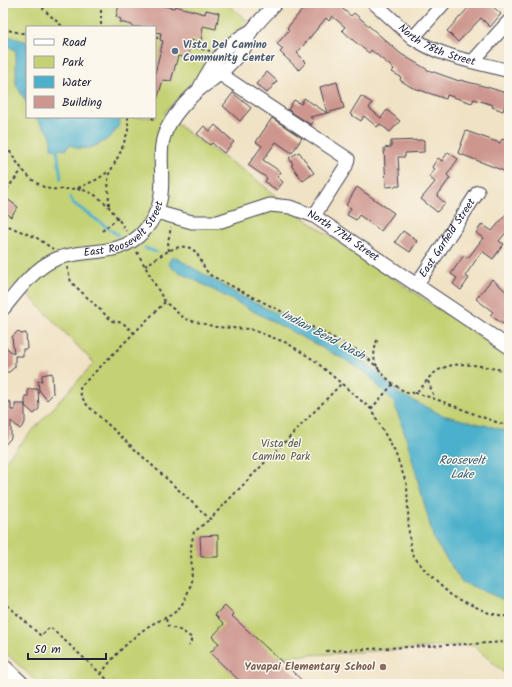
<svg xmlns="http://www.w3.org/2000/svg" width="512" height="687" font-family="Kalam,sans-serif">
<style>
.green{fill:#c4d274;stroke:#737a58;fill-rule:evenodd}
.water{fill:#4cb0cb;stroke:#376983}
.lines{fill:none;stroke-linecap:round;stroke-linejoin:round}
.stream{stroke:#4cb0cb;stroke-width:3}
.building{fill:#cd968e}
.minor-casing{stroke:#413f50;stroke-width:15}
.path{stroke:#413f50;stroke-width:2;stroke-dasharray:3 3;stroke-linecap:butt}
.minor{stroke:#fff;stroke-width:13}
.service-dot{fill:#5c6f8a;stroke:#fbf7ec;stroke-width:1.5}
.education-dot{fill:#8d6e63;stroke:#fbf7ec;stroke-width:1.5}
.labels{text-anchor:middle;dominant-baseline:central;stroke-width:3;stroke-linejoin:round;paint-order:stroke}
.street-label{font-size:11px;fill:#22223b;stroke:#fbf7ec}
.service-label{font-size:11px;font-weight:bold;fill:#4e5e75;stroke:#fbf7ec;text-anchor:start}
.park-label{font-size:11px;fill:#53574c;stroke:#fbf7ec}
.education-label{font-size:11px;font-weight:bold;fill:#785e54;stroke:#fbf7ec;text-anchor:end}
.water-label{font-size:12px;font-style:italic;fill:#335b75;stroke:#fbf7ec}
</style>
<rect width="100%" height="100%" fill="#fbf7ec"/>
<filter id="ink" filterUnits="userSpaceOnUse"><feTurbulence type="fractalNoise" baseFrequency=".025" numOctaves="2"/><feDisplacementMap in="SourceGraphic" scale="8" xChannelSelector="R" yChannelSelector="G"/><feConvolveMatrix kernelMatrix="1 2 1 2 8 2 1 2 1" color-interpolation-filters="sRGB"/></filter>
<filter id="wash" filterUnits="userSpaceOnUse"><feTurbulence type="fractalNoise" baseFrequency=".012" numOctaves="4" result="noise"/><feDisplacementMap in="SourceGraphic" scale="16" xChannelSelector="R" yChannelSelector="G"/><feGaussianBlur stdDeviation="0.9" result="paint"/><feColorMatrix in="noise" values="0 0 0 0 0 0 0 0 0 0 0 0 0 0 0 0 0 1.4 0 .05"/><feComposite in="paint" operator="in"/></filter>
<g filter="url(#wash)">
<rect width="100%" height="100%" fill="#f0e2c5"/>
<!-- green -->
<path class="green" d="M3,3h223l22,18 -84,92 28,23 58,39 61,48 198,133v321l-36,-32 -195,12 -25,27h-214l-36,-34v-187l91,-100 -77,-80 -11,11 -3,-3zM27,27h128v90h-128z"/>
<!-- water -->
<g class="water">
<path d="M3,34l24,8v61l-11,-18v-34l-13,-8z"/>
<path d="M35,117h85c2,19 -34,40 -49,28l-4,2 -1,3 -15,-2v-12z"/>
<path d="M173,256l66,39 86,42 15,10 21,10 37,36 44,22 67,16v171l-47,-20 -28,-42 -27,-100 -13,-37 -27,-29 -20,-13 -175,-93 -4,-5z"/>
</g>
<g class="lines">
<!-- stream -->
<g class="stream">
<path d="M59,146l-2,3 4,30"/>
<path d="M70,197l3,6 45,32"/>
<path d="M145,248l11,4"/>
</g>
</g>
<g id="blocks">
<!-- building -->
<g class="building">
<path d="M124,3h25l25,5 1,-2 30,8 1,-4 13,3 -3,16 -13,-3 -2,16 -10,-2 -3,18 -10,-2 -7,25 -8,-1 -6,20h-2v-27l8,-32 -3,-1 1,-7 -6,-1v-5h-23v-2l-12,-3 1,-3 -5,-2 3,-12 4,1z"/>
<path d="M308,3h28l15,13 3,-3 47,41 27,16 31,11 1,-1 27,7 22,7 -6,17 -11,-4 1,-2 -19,-6 -2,4 -25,-8 -1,4 -35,-12 -11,-7 1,-3 -9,-5 2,-3 -23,-19 -2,3 -15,-12 -12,-11 3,-3 -13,-11 -3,5 -3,-3 -29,35 9,9 -7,8 -19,-18 3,-3 -6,-5 12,-14 -2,-2z"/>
<path d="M465,3h24l12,11 -11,13 -9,-9 -23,24 -11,-11 22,-24z"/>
<path d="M267,72l10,9 -10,12 -11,-9z"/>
<path d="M337,82l7,26 -17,5 -7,-26z"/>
<path d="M233,93l18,15 -11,13 -17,-15z"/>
<path d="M361,96l11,7 -3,5 12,10 6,-8 13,11 -10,11 -10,-8 -3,3 -13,-11 -3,5 -11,-7z"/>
<path d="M304,98l23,15 -17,4 4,3 -3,5 -23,-15 6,-10 7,4z"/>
<path d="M272,118l30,20 -10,15 -16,-11 -13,18 18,12 -4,5 6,5 -6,8 -12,-8 2,-4 -19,-13 14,-19 -6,-4z"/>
<path d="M215,125l19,17 -10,11 -12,-10 -2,2 -13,-11 7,-8 6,5z"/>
<path d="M466,131l34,12 2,-4 7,3v31l-51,-20z"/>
<path d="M424,140v12l-19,1v4h-7l2,29 -14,1 -2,-39 7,-1v-6z"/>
<path d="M299,152l15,21 -11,8 -12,-16 2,-1 -4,-6z"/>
<path d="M448,152l10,7 -11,16 3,3 -13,18 8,7 -8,9 -16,-13 14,-17 -6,-5 6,-8 -3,-2 6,-9 4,3z"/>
<path d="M357,187l37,26 -13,18 -22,-16 -3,5 -9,-5 4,-7 -5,-3z"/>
<path d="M3,196l15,11 -7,10 -8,-6z"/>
<path d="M509,211v18l-10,12 5,3 -11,15 -11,-8 -17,25 4,2 -8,12 -8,-6 4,-6 -6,-4 13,-19 4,3 15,-20 -7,-5 6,-9 10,7z"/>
<path d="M403,231l14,10 -7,11 -15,-10z"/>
<path d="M492,279l17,15v22l-6,8 -13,-9 3,-3 -17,-13z"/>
<path d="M18,331l3,3 5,-1 1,16h-4v7h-8v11l-6,5h-6v-27l11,9 -2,-17z"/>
<path d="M52,373l1,21 -6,6 -8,-10 -1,-9h4v-6z"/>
<path d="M28,389h10l1,20 -5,5 -9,-8v-10h3z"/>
<path d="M5,402h6v8h4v-6h10v19l-5,6 -9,-8v17l-8,9z"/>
<path d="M218,535v22h-17l-1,-21z"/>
<path d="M225,605l9,9 -2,2 74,68h-63l-33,-31 9,-10 -7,-6 12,-13 -9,-9z"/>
</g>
</g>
</g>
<g filter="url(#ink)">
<use href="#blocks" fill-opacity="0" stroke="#413f50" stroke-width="1"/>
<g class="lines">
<defs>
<g id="minor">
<path id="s1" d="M374,3c13,11 26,24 39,35 27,19 64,24 96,33"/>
<path d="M413,38l31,-35"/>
<path d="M473,61l36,-40"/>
<path d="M220,74l128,85 -2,7 -32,50"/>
<path d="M200,87c12,-24 26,-44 51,-56"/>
<path id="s2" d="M156,212l36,10h26l52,-17 20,2 24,9 195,131"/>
<path id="s3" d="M417,284l61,-92"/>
<path id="s4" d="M3,309c15,-18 31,-41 53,-50 30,-12 63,0 88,-28 34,-38 5,-74 25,-106 7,-13 21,-28 32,-37 9,-7 18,-12 26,-21 6,-6 13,-13 18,-20 3,-5 3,-12 7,-17 7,-9 16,-18 24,-27"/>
<path d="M3,665l20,19"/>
</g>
</defs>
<!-- minor casing -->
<use href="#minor" class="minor-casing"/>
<!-- path -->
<g class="path">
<path d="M48,3l-5,6 20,18"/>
<path d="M101,10v17"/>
<path d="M3,29l18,4h6"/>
<path d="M155,38h5"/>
<path d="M190,46l20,5"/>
<path d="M152,117l3,5"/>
<path d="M3,141c12,18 22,38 43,47 9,3 21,0 31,1 23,2 38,24 49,42"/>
<path d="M78,188l20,-9 11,-8"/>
<path d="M3,194l19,-24"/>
<path d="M109,205l-1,-29 13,-25 7,-20v-14"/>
<path d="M3,224l34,14 16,11"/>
<path d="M102,231l16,-13"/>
<path d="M169,251l-1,-9 3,-15"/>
<path d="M137,252l28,50 20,17 31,8 34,2 37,14 27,17 57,49 24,43 12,33 2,50 3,19 16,20 24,22 37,17 20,4"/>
<path d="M145,266c13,-8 39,-31 52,-12 5,8 7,15 13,21l151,77 18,17"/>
<path d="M67,267l4,15 41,39 11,2 11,10"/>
<path d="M165,302l-85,85 1,9 6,9 123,114 131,-135"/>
<path d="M377,340c-2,8 -4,15 -2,22 5,13 23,27 35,32 14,-4 14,-13 23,-20 22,-18 51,-6 76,-3"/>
<path d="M428,381l6,16"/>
<path d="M415,393c32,8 62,24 94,33"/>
<path d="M371,409l23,-26"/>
<path d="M3,601l38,35 9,-9 62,57"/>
<path d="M166,619l2,7 14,5 10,7 -3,8"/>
<path d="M326,651l183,-9"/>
<path d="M101,674c12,-17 27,-33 45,-46 20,-14 31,-8 42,-36 6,-14 3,-28 3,-42 0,-6 2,-13 3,-18l16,-13"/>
</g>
<!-- minor -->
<use href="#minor" class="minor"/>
</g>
</g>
<!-- markers -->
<circle class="service-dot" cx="175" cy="51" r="4"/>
<circle class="education-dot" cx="383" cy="667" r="4"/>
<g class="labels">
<!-- street labels -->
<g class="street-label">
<text stroke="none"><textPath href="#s1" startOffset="77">North 78th Street</textPath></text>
<text stroke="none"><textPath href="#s4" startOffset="152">East Roosevelt Street</textPath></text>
<text stroke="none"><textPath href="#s2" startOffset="199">North 77th Street</textPath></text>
<text stroke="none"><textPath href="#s3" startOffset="55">East Garfield Street</textPath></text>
</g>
<!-- service labels -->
<g class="service-label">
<text x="183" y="45">Vista Del Camino<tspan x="183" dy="13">Community Center</tspan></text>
</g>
<!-- park labels -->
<g class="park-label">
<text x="281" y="444">Vista del<tspan x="281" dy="13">Camino Park</tspan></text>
</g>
<!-- education labels -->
<g class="education-label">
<text x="375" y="667">Yavapai Elementary School</text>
</g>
<!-- water labels -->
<g class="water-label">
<text transform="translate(323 335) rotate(28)">Indian Bend Wash</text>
<text x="462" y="460">Roosevelt<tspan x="462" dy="14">Lake</tspan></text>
</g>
</g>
<!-- margin -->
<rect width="512" height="687" fill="none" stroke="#fbf7ec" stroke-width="16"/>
<!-- legend -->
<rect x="26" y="26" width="130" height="92" fill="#fbf7ec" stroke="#a4a2a5"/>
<rect x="34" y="39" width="20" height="6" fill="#ffffff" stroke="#a4a2a5"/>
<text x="62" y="46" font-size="12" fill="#22223b">Road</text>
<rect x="34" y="56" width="20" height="12" fill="#c4d274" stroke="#a4a2a5"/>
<text x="62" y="66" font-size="12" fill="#22223b">Park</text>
<rect x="34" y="76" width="20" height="12" fill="#4cb0cb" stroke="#a4a2a5"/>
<text x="62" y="86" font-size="12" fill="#22223b">Water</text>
<rect x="34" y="96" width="20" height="12" fill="#cd968e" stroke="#a4a2a5"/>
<text x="62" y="106" font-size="12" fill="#22223b">Building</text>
<!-- scale -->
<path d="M28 653v6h78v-6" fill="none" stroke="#22223b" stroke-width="2"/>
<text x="34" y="653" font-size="12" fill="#22223b" stroke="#fbf7ec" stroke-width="3" paint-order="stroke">50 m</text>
</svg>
